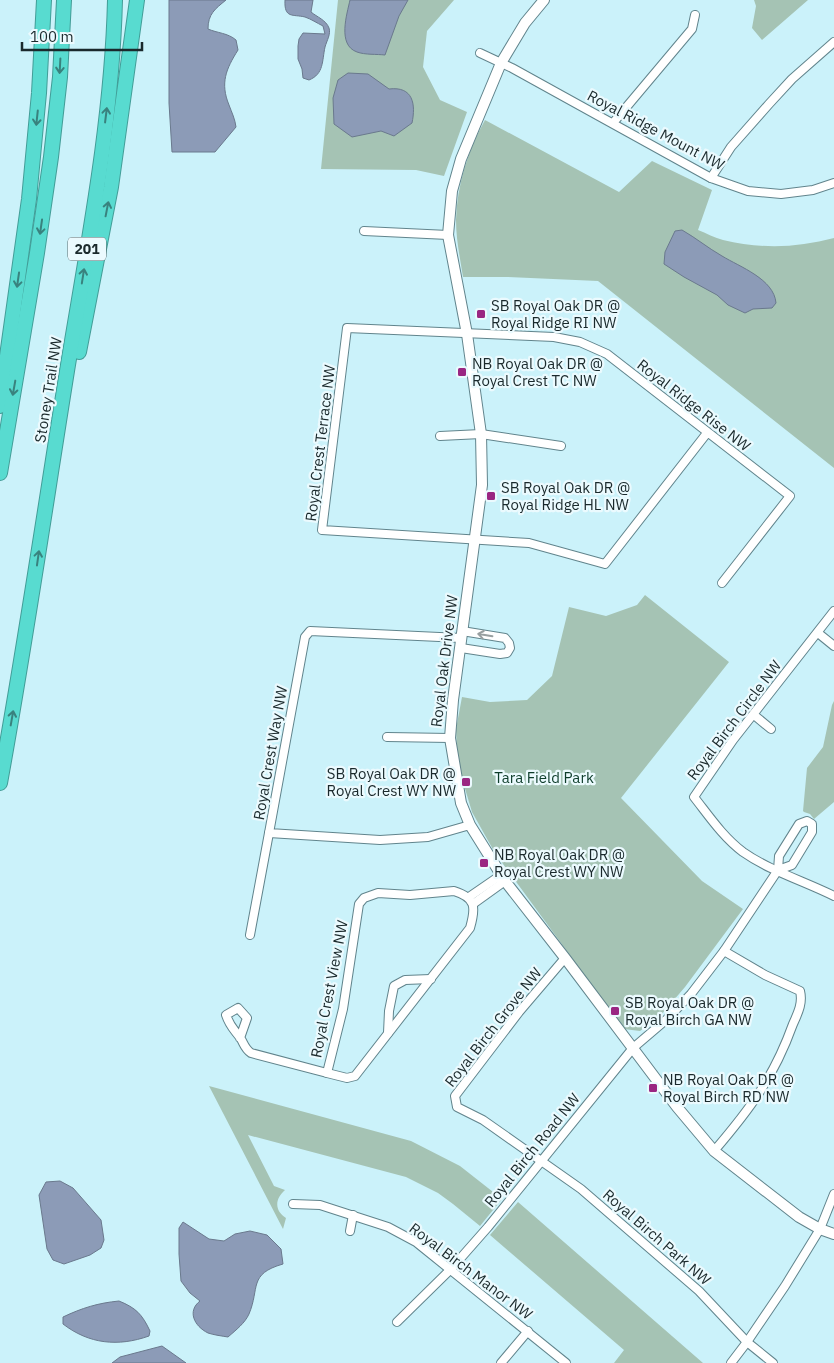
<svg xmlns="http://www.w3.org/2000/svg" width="834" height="1363" font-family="'IBM Plex Sans',sans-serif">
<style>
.green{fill:#a5c3b4}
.water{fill:#8c9bb7;stroke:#6a798d}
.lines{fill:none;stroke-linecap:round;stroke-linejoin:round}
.minor-casing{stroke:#61848c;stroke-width:10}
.tertiary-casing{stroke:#61848c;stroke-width:12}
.motorway-casing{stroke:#429d97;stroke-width:16}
.minor{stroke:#fff;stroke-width:8}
.tertiary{stroke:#fff;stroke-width:10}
.motorway{stroke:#58dbd0;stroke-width:14}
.oneway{stroke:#39827e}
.oneway2{stroke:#989fa0}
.poi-dot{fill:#9a2682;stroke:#ebfafe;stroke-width:2}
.labels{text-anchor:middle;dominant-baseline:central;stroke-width:4.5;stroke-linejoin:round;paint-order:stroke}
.shield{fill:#ebfafe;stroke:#59686b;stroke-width:1}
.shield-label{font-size:14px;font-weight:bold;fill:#1a292c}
.street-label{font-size:15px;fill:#1a292c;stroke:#ebfafe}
.poi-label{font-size:15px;fill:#1a292c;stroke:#ebfafe;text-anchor:start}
.park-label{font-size:15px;fill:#0d3c2a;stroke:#ebfafe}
</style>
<rect width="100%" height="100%" fill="#cbf2fa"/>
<!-- green -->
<g class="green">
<path d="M338,0h116l-27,31 -4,36 17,33 27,12 -23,64 -28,-6 -95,-1z"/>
<path d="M754,0h54l-46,40 -10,-12 4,-22z"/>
<path d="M485,120l134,72 33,-31 60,29 -14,40c8,3 17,8 25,10 37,9 74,8 111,-2v230l-236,-187 -90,-4h-45c-3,-19 -7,-38 -7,-57 1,-35 12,-70 29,-100z"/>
<path d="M645,595l84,67 -108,136 81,83 41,28 -58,78 -24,28 -21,16 -16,-2 -129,-176 -23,-41 -9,-30 -6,-31 -1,-22 6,-32 28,5 37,-2 25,-24 17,-69 37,9 31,-11z"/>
<path d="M834,701v101l-20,17 -4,-5 -6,-2 -1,-1 4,-43 16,-21 9,-42z"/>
<path d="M209,1086l202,55 49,25 42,33 -22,27 -27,-22 -15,-11 -32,-16 -158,-42 26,51 11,4c-10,9 -11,20 1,28l-3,11z"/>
<path d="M518,1202l185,161h-89l10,-13 -134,-115z"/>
</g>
<!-- water -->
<g class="water">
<path d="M169,0h57c-11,9 -18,14 -18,29 9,4 20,4 28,11l2,10c-12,19 -18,33 -9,55 3,8 6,14 7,22l-21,25h-43l-3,-49z"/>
<path d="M285,0h28l-2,12c6,5 15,8 18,16 2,6 -2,12 -4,19 -3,14 -1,27 -16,33l-6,-2 -1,-9 -4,-10v-13l1,-7 4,-6 22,1 -2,-8c-6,-3 -12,-7 -18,-9 -12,-3 -21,2 -20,-17z"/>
<path d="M350,0h58l-9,16 -14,39c-8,-1 -20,0 -28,-3 -20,-7 -10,-38 -7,-52z"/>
<path d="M348,73l20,1 21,15c24,-3 27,15 23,34l-18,13 -13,-5 -29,6 -18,-13 -1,-26 5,-18z"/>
<path d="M682,230c14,8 26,18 40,26 18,11 52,23 54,47l-4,5 -19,1 -8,4 -17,-8 -11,-10 -33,-18 -20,-13 1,-12 10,-21z"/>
<path d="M60,1181l13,7 28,32 3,20 -3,8 -11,7 -26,9 -11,-4 -6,-11 -8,-54 7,-13z"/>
<path d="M183,1222l26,17 15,2 11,-7 15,-3 17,4 14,14 2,15c-35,10 -23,24 -34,50 -4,9 -13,16 -21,23 -6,-1 -14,-2 -20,-4 -14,-7 -21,-22 -8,-32l-10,-8 -9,-12 -2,-27v-26z"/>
<path d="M119,1301c17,7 23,13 31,30l-1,5c-31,11 -60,8 -86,-12v-7c19,-9 35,-14 56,-16z"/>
<path d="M162,1346l24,17h-74l8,-6z"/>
</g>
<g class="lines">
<defs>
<g id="minor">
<path d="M480,53l32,15 199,110 37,13 33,3 32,-4 21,-7"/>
<path d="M613,123l79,-94 3,-14"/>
<path d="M711,178l20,-31 38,-43 23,-25 42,-37"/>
<path d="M364,231l84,4"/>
<path d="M707,433l-102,131 -76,-21 -207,-13 25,-202 207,9 26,5 27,12 183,142 -68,87"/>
<path d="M440,436l41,-2 80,12"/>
<path d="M834,611l-101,129 -39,57c15,19 29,40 49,55 27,19 61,29 91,44"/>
<path d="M818,633l16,13"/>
<path d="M461,638l-151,-7 -5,6 -36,196 111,7 48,-3 42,-12"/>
<path d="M461,648l39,6 7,-1 3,-5 -1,-5 -4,-5 -43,-7"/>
<path d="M754,715l17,14"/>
<path d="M387,737l63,1"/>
<path d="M807,821l5,3v8l-20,33 -14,5 1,-14 20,-32z"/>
<path d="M454,891c22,7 22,16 16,37l-115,148 -8,2 -20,-5 16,-64 16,-105 5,-6 14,-5 32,2z"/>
<path d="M469,897l32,-22"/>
<path d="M473,904l32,-23"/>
<path d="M250,935l19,-102"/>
<path d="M565,958l-46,54 -64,84 2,11 26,13 98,69 118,102 48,51 -16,21"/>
<path d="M388,1033l1,-22 5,-25 11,-6 26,-1"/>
<path d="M240,1038l7,-20 -9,-10 -12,7c4,12 8,14 15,24 3,5 4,10 10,14l76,20"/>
<path d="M714,1151c36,-42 60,-74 79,-127 5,-11 10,-21 7,-33l-35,-16 -41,-24"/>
<path d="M293,1204l27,1 68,22 28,15 150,121"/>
<path d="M350,1231l3,-16"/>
<path d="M397,1322l54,-53 37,-42 145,-179 34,-29 24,-25 33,-43 54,-81"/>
<path d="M501,1363l27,-32"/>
<path d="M773,1363l-26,-21 38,-56 35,-57 14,-35"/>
</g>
<path id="tertiary" d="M544,0l-19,23 -24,40 -40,96 -9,32 -4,44 19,99 14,100 1,51 -29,215 -3,38 11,65 9,22 35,56 60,77 112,149 37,44 85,66 21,12 14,5"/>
<g id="motorway">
<path d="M79,352l32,-165 26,-187"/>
<path d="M0,406l29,-207 10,-106 5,-93"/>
<path d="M0,473l37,-220 14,-96 9,-80 4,-77"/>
<path d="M0,783c25,-137 45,-275 67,-412 20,-123 45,-247 48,-371"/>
</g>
</defs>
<!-- minor casing -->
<use href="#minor" class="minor-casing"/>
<!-- tertiary casing -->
<use href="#tertiary" class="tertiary-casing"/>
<!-- motorway casing -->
<use href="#motorway" class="motorway-casing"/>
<!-- minor -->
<use href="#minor" class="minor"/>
<!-- tertiary -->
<use href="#tertiary" class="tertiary"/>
<!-- motorway -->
<use href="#motorway" class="motorway"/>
</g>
<!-- one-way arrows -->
<defs><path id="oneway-shaft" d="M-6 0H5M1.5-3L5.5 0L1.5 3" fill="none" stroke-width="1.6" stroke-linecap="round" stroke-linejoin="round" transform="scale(1.25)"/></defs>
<g class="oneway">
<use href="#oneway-shaft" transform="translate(60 66) rotate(93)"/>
<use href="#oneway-shaft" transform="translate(106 115) rotate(-83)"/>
<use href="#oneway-shaft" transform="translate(37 118) rotate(96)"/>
<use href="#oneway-shaft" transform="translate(107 209) rotate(-79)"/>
<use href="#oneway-shaft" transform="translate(41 227) rotate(98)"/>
<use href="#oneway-shaft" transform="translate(83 276) rotate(-81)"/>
<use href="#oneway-shaft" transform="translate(18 280) rotate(98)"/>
<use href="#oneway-shaft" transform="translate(14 388) rotate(100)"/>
<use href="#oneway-shaft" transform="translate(38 558) rotate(-82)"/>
<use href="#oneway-shaft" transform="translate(12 718) rotate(-80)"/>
</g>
<use class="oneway2" href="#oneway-shaft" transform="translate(485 635) rotate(-171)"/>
<!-- markers -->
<g class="poi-dot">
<rect x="476" y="309" width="10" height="10" rx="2.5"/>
<rect x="457" y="367" width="10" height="10" rx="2.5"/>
<rect x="486" y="491" width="10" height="10" rx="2.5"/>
<rect x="461" y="777" width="10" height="10" rx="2.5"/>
<rect x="479" y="858" width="10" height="10" rx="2.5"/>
<rect x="610" y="1006" width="10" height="10" rx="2.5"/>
<rect x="648" y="1083" width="10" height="10" rx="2.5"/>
</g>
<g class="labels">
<!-- shield labels -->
<rect class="shield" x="68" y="237.5" width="38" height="23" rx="4"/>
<g class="shield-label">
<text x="87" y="249">201</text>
</g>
<!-- street labels -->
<g class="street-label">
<text transform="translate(656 130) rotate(28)">Royal Ridge Mount NW</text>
<text transform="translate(48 390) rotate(-81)">Stoney Trail NW</text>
<text transform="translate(694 405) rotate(38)">Royal Ridge Rise NW</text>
<text transform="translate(320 443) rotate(-83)">Royal Crest Terrace NW</text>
<text transform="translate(444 661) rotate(-83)">Royal Oak Drive NW</text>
<text transform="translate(734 720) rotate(-53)">Royal Birch Circle NW</text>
<text transform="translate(270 753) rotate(-80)">Royal Crest Way NW</text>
<text transform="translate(329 989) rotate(-79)">Royal Crest View NW</text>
<text transform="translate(493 1027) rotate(-52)">Royal Birch Grove NW</text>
<text transform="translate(532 1150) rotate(-51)">Royal Birch Road NW</text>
<text transform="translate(657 1237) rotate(41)">Royal Birch Park NW</text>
<text transform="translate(471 1271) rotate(37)">Royal Birch Manor NW</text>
</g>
<!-- poi labels -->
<g class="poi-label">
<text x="491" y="305">SB Royal Oak DR @<tspan x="491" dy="17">Royal Ridge RI NW</tspan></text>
<text x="472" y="363">NB Royal Oak DR @<tspan x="472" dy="17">Royal Crest TC NW</tspan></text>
<text x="501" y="487">SB Royal Oak DR @<tspan x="501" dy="17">Royal Ridge HL NW</tspan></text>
<text x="456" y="773" text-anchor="end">SB Royal Oak DR @<tspan x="456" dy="17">Royal Crest WY NW</tspan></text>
<text x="494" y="854">NB Royal Oak DR @<tspan x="494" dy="17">Royal Crest WY NW</tspan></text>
<text x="625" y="1002">SB Royal Oak DR @<tspan x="625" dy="17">Royal Birch GA NW</tspan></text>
<text x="663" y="1079">NB Royal Oak DR @<tspan x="663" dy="17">Royal Birch RD NW</tspan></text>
</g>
<!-- park labels -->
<g class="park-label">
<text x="544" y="777">Tara Field Park</text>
</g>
</g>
<!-- scale -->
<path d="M22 42v8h120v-8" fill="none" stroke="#1a292c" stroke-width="2.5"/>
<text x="30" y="42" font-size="15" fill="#1a292c" stroke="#ebfafe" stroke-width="4" paint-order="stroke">100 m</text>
</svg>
